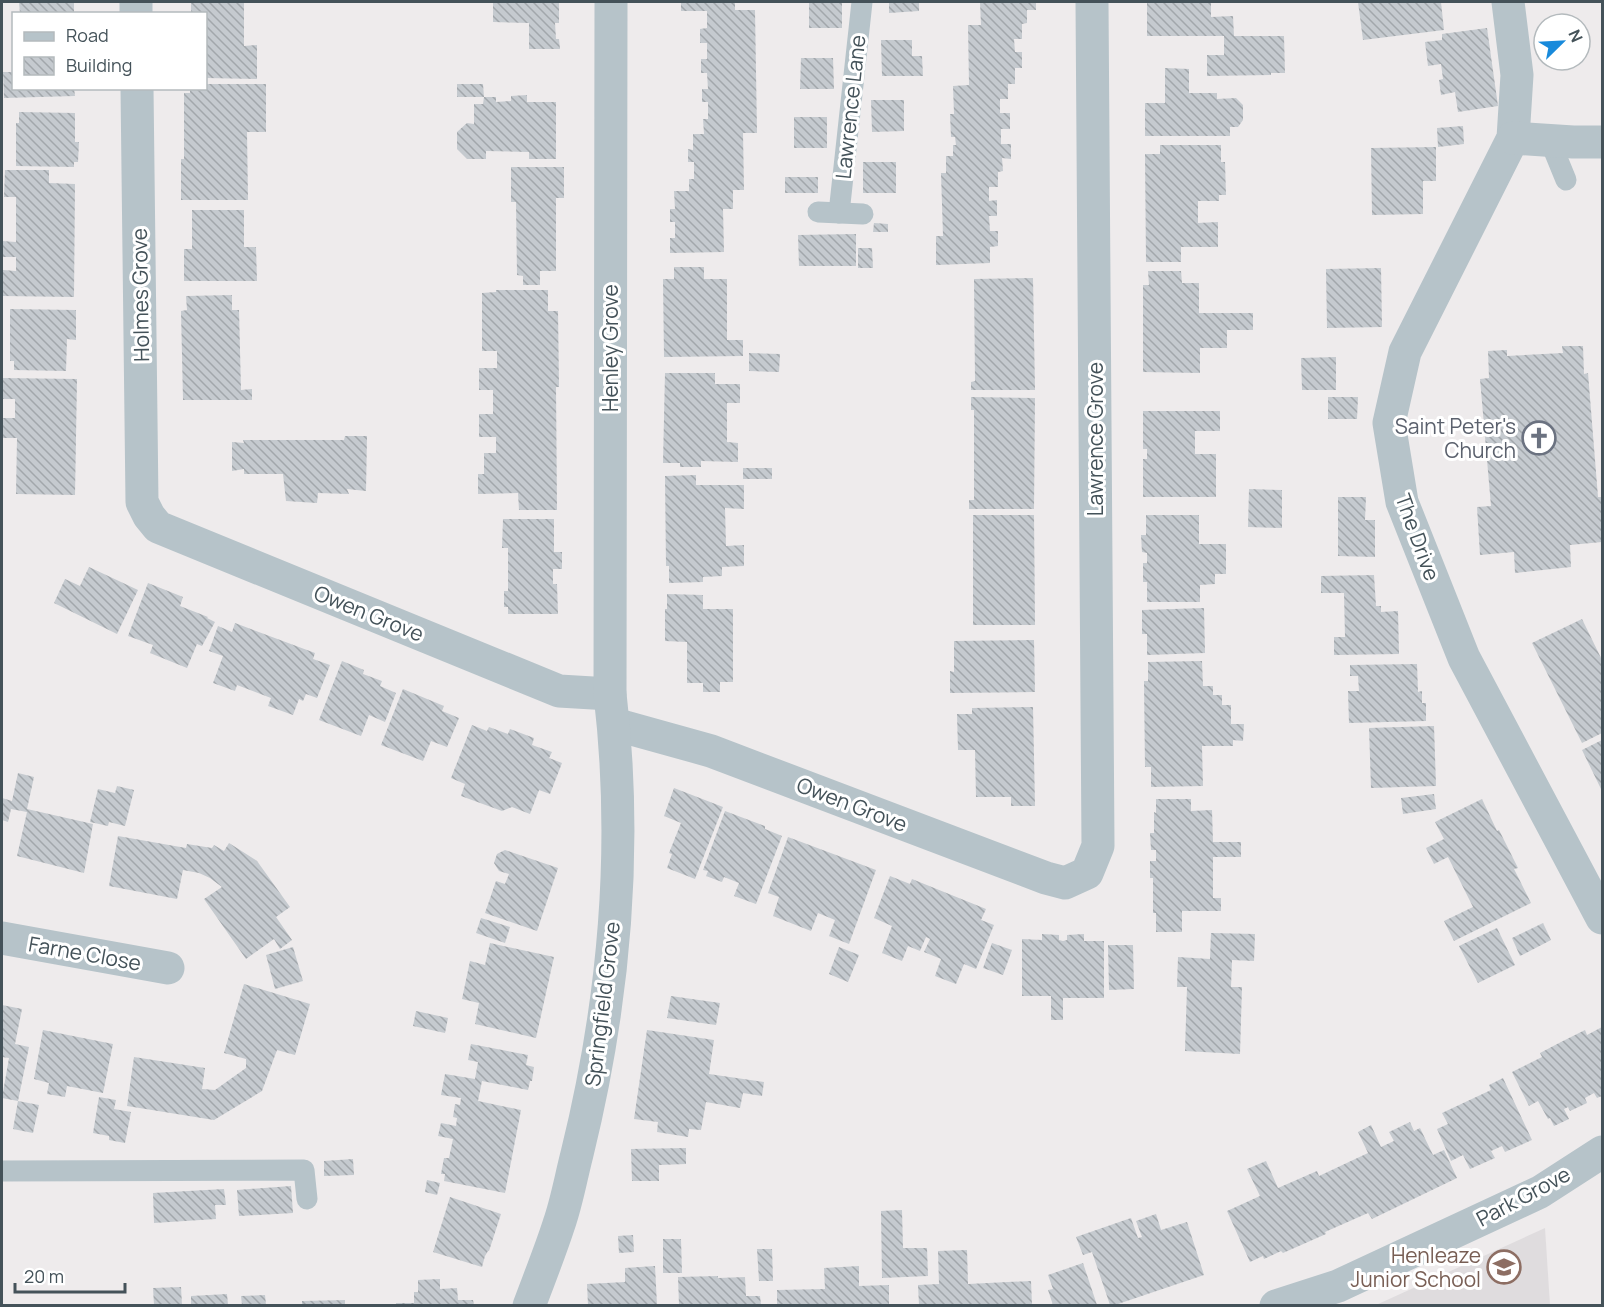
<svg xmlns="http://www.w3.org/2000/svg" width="1604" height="1307" font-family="Manrope,sans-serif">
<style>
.education{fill:#dfdcde}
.building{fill:url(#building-back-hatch)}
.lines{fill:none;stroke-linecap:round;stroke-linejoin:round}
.service{stroke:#b6c3c9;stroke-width:21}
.minor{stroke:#b6c3c9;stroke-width:33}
.tertiary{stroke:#b6c3c9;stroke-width:33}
.labels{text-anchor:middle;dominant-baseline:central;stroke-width:6;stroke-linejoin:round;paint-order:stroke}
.street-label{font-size:21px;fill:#445259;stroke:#fff}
.worship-label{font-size:21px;fill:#5b616d;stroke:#fff;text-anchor:end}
.education-label{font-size:21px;fill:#785e54;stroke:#fff;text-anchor:end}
</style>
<defs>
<pattern id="building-back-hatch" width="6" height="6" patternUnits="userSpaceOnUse" patternTransform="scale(1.5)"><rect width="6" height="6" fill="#c5cacf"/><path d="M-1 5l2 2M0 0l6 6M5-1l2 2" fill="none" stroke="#a2a7ab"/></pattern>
</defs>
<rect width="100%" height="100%" fill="#eeebec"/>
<!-- education -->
<path class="education" d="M1545,1228l5,77h-174z"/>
<!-- building -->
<g class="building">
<path d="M19,2h55v12h-54z"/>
<path d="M191,2h53v44l13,-1v34l-51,-1v-64h-15z"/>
<path d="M504,2h55v21h-4l1,16h3l1,10h-31v-26l-36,-1v-19h11z"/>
<path d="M681,2h54v8h20l2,123h-14l1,57h-11v19h-10l1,43 -54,1v-15h5v-16h-5v-13h5l-1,-18h15v-12h5v-17h-6v-13l5,1v-16h11l-1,-15h5v-17h-6v-13h6l-1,-16h-6v-14h6v-16h-7v-14l7,-1v-17h-26z"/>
<rect x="809" y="2" width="33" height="26"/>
<path d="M889,2h30v9l-30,2z"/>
<path d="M980,2h56v8h-9v13l-5,1v15h-8l1,13h7v16h-7v16h-7v15h-8v14h10v16h-9v15h10v15l-9,-1 1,13 -5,1v15h-9v14l8,-1v16h-8l1,15h8v15l-8,1v16l-54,2v-29h7l-2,-63h5v-17h7v-11h3l-1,-8h-4l-1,-23h4l-1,-28 16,-1 -1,-60h13z"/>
<path d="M1147,2h64v15l22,-1 1,20h50l1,37h-14v2l-64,1v-21h17v-19h-77z"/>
<path d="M1358,2h83l3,28 -81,10z"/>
<path d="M1487,28l11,78 -40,6 -3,-20 -14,3 -2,-15 4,-1 -2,-15 -13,2 -3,-24 17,-2v-6z"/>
<path d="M881,40h31v16h10l1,20h-41z"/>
<path d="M801,58h32l1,31h-34z"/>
<path d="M1165,68l24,1v24h28v6l19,-1 7,7v15l-5,7h-8v9h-85v-33h20z"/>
<path d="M3,72h11v16h60l1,8 -71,2z"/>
<path d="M206,84h60v48h-19l1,68h-67v-41h3v-66h6v-5h16z"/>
<path d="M457,84h26l1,13h-27z"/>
<path d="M527,95v7h29v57h-27v-7l-43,-1v8h-19l-10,-10v-17l10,-9 7,1v-20h9l1,-7h12v5l15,-1v-5z"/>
<path d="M871,100h33v31l-32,1z"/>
<path d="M19,112l56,1v29h4l-1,20h-4v5l-58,-1v-43h3z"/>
<rect x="794" y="117" width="33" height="31"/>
<path d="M1463,126l1,18 -26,3 -1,-19z"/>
<path d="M1160,145h61v17h4l1,33h-7v6h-21v22l20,-1v25h-37v15h-35l-1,-108h15z"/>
<path d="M1436,147v34h-13v33l-51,1 -1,-67z"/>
<rect x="863" y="162" width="33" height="31"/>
<path d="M511,167h53v31h-8v73h-16v14h-17v-9l-6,-1 -1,-73h-5z"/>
<path d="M5,170h44v13l26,1 -1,113 -71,-1v-26l13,1v-14h-14v-16l14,1v-45h-12z"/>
<rect x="785" y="177" width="33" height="16"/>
<path d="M192,210h52v37h12l1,34h-73v-32h8z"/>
<path d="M874,223l14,1v8h-15z"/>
<path d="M856,234v32h-57l-1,-31z"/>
<path d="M858,248h14l1,20h-15z"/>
<path d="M674,267h30v12h23v61h16v16l-79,1 -1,-78h11z"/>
<path d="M1381,268l1,59 -55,1 -1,-59z"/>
<path d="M1148,271h33l1,12h17v30h54v17h-26v18h-27v25l-57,-1v-87h6z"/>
<path d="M1033,278l2,112h-64v-8l4,-1 -1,-102z"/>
<path d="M496,290h52v21h10l1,76h-3l1,123h-38l-1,-17 -40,1v-20h6v-21h12v-16h-17v-23h14v-24h-14v-22h18v-17h-15v-58l14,-1z"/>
<path d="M232,295v15h7l2,80 11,-1v11h-69l-2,-89 6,-1 -1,-14z"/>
<path d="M10,309l66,1v30l-9,-1 -1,32 -52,-1v-9h-4z"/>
<path d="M1562,346h21l1,28 4,-1 10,124h4v45l-32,3 1,22 -56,6 -1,-21 -34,3 -3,-48 14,-1 -11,-127 9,-1 -1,-27 19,-1v6l56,-3z"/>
<path d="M749,353l31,1 -1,18 -30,-1z"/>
<path d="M1336,357v33h-34l-1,-32z"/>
<path d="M665,373h50v11h25v19h-13v39l11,1v19l-37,-1v6h-21v-4h-17z"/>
<path d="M3,378l74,1 -2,116 -59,-1 1,-56h-15v-20h13v-19h-12z"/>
<path d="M971,397l64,1 -1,111h-65v-9h5v-90h-3z"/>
<path d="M1328,397h30l-1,22h-29z"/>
<path d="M1143,411h77v20h-25v23h21v43h-73v-38h4v-10h-4z"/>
<path d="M345,436h22l-1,55 -19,-2 2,5 -31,-1 -1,10 -31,-2 -3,-27h-39v-5l-12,2v-29l12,1 -1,-3h101z"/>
<rect x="743" y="468" width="29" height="11"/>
<path d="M696,475v10h48v24l-19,-1 1,38 18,-1v21l-22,1v9l-19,1v5l-34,1v-17h-3l-1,-90z"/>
<path d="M1249,489l33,1v38l-34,-1z"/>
<path d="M1338,497h28l-1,23h10v37l-37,-1z"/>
<path d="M973,515h61l1,110h-62z"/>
<path d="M1146,515h53v29h27v30h-11v10l-15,1v17h-53v-20h-4v-19h4v-10l-5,-1 -1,-17h5z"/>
<path d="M503,519h51v33h8v17h-9v15h4l1,30h-50v-7h-4v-16h4v-43h-6z"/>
<path d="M89,567l49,23 -21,44 -63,-31 11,-24 15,7z"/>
<path d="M1374,575l2,31h5v6l17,-1 1,43 -65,1v-18h11l-1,-44h-23v-17z"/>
<path d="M148,583l35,14 -3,9 28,11 -1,1 8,4 -13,24 -5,-2 -10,24 -37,-15 3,-8 -25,-9z"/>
<path d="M667,594l36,1v14h30v73h-13v10h-17v-9h-16v-41l-22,-1v-32h2z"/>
<path d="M1204,608l1,45 -58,2v-21h-5v-24z"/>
<path d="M1582,619l20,41v73l-20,10 -50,-100z"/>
<path d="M235,623l80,30 -2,6 17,6 -13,33 -11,-4 -3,7 -4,-2 -6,16 -25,-9 3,-8 -34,-13 -2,6 -22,-8 10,-27 -14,-5 9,-25 14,6z"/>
<path d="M1034,640l1,52 -85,1v-22l4,1v-31z"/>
<path d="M342,661l22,9 -1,4 19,7 -2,5 16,7 -11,29 -16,-7 -8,21 -42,-16z"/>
<path d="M1202,661l1,25h10v9h9v10h9v19h13l-1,17 -10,-1v6h-31l1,40 -52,1v-20h-6l-1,-86h4v-19z"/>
<path d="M1417,664l1,28 4,-1v12h4v18l-77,2 -1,-32h11l-1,-15h-8v-11z"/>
<path d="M403,689l41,17 -2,5 17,7 -12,29 -16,-6 -8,20 -42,-16z"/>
<path d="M1033,707l2,99h-24v-9h-35l-1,-47h-17l-1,-36h15v-6z"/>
<path d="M472,725l15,6 2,-4 19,7 2,-5 24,9 -2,7 20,7 -3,6 13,5 -12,31 -11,-4 -9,24 -18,-7 -10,4 -41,-15 4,-12 -14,-6z"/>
<path d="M1434,726l2,60 -65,2 -2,-60z"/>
<path d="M1602,740v51l-20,-41z"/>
<path d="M18,773l16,4 -7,32 66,15 -9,49 -67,-17 10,-44 -16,-3 -3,13 -6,-2v-22l10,3z"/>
<path d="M117,786l17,4 -9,36 -16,-4 -1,4 -18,-4 8,-33 17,4z"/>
<path d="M674,788l49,19 -28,72 -28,-11 5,-14 -3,-1 12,-30 -17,-7z"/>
<path d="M1434,794l2,15 -33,5 -2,-16z"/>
<path d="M1156,799h35v12l21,-1 1,32h28v15h-28v41h8v13h-39v21h-26v-19h-3v-35h-3v-17h6v-11h-5l-1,-17h4v-21l2,1z"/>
<path d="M1482,799l15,32 2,-1 19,38 -4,1 17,34 -77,38 -10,-20 29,-14 -25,-50 -14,7 -8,-16 18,-9 -9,-17z"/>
<path d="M725,811l40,15v3l17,7 -26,68 -22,-8 5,-13 -15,-6 -2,5 -16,-6 2,-5 -5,-1z"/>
<path d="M118,836l68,12 1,-4 25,4 2,-3 10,6 5,-8 28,18 33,46 -14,10 16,23 -12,9 -6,-10 -28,20 -42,-60 18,-12 -12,-9 -11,-5 -16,-3 -6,29 -68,-13z"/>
<path d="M788,837l88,33 -27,74 -20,-8 6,-16 -17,-7 -7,18 -38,-15 6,-19 -11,-4z"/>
<path d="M505,850l53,18 -21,63 -52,-18 11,-32 9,3 4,-10 -10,-3 -5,-8 3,-9z"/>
<path d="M890,876l20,8 2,-5 74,30 -5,11 13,5 -18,44 -12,-5 -8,20 -21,-8 6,-17 -17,-7 6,-13 -4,-2 -6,14 -12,-5 -6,15 -20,-8 10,-27 -18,-8z"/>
<path d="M481,918l29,9 -5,16 -29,-10z"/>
<path d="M1543,923l8,17 -31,16 -8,-18z"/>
<path d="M1497,928l18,37 -37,18 -19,-37z"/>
<path d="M1211,933l44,1 -1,27 -22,-1 -1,27h11l-2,67 -55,-3 2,-64h-10l1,-30 32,2z"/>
<path d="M1042,934l17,1v5l4,1 4,-1v-5l17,-1v7h20v57h-41v22h-12v-24h-29v-57l20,1z"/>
<path d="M490,943l64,14 -18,81 -61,-14 4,-21 -17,-4 8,-38 15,4z"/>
<path d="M992,943l20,7 -9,25 -20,-7z"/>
<path d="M1108,945h25l1,44 -25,1z"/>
<path d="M293,947l10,34 -28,8 -9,-34z"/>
<path d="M839,947l20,8 -11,27 -19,-8z"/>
<path d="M244,984l66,20 -15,51 -18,-5 -15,41 -48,29 -87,-14 7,-49 71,11 -3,21 13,1 31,-22v-9l-22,-6z"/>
<path d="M671,996l49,7 -4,22 -49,-7z"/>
<path d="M2,1005l20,4 -7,35 14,3 -11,54 -16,-3 7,-40 -7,-1z"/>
<path d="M416,1011l32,7 -3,15 -32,-7z"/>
<path d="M1602,1027v69l-5,2 -3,-5 -9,5 2,5 -17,8 -2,-4 -4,2 5,10 -15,7 -4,-8 -2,1 -10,-18 -9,5 -17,-34 30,-15 -2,-4 21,-11 24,-12 2,5z"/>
<path d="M43,1030l70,14 -10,49 -36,-7 -2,11 -18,-3 2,-11 -15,-4z"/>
<path d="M647,1030l67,10 -5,34 55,8 -2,14 -19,-3 -3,15 -34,-6 -5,28 -12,-1 -1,8 -31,-5 1,-10 -24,-3z"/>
<path d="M471,1044l57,11 -2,10 8,2 -2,14h-2l-2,9 -46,-9 -4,20 43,9 -16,83 -61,-12 1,-7h-4l3,-16h5l4,-19 -15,-3 3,-13 15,3 1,-8 -4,-1 2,-13 5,1 1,-7 -20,-3 4,-21 30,5 3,-17 -10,-2z"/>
<path d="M1503,1078l29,62 -27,12 -3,-6 -11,5 4,7 -25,11 -7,-14 -12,6 -14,-32 11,-5 -6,-11 49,-23 -2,-5z"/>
<path d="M99,1097l17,3 -2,9 17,3 -6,31 -16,-3v-4l-16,-3z"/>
<path d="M18,1101l21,4 -6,28 -20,-4z"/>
<path d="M1410,1122l4,9 6,-3 13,27 11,-5 13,28 -85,41 -4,-6 -43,19 1,2 -43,19 -2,-2 -17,8 -1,-3 -13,6 -23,-51 33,-15 -13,-27 19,-8 12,27 39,-17 2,5 49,-23 -10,-21 13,-7 10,22 13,-6 -5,-9z"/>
<path d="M686,1148v16l-27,1v16h-27l-1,-32z"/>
<path d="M353,1159l1,16 -30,1v-15z"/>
<path d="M427,1180l13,3 -3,12 -12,-3z"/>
<path d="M291,1186l2,27 -54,3 -2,-26z"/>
<path d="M224,1189l2,16h-11l1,14 -62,4 -1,-30z"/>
<path d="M450,1197l51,17 -12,37h-1l-3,5 -3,11 -49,-15z"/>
<path d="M902,1210l1,38h24l1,28 -46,2 -1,-67z"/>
<path d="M1156,1214l5,16 26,-8 17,53 -89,30h-5l-18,-53 -9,3 -7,-18 55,-19 7,20 4,-1 -6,-16z"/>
<path d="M633,1235l1,17 -15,1 -1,-17z"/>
<path d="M663,1239h18l1,34h-19z"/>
<path d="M757,1249h15l1,32h-14z"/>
<path d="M967,1250l1,34 63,-3 1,24h-113l-1,-20 21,-1 -1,-33z"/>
<path d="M1083,1263l14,42h-44l-5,-15 5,-1 -5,-14z"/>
<path d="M655,1266l2,39h-69l-1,-21 38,-2v-14z"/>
<path d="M859,1266v20l30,-1v20h-112v-15l48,-1 -1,-21z"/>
<path d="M718,1276v2l27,-1 1,19h14l1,9h-82l-1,-28z"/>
<path d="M440,1279v10l17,-1 1,12h15l1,5h-78v-2h18v-11h4v-12z"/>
<path d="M181,1287l1,18h-28l-1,-17z"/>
<path d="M227,1294l1,11h-37v-9z"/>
<path d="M265,1295l1,10h-24l-1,-9z"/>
<path d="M345,1300v5h-43v-4z"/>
</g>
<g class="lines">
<!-- service -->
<g class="service">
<path d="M1550,141l16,39"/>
<path d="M818,212l45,2"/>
<path d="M839,213l23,-211"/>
<path d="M2,1171l302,-1 3,29"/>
</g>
<!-- minor -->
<g class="minor">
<path d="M136,2v12"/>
<path d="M1508,2l9,73 -4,63 -108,214 -16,71 13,79 62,156 138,260"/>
<path d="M137,88l5,414 7,14 9,11 401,164 51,3"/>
<path d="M1513,138l60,4h29"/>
<path d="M614,724l97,27 335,127 19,5 22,-10 11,-27 -6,-844"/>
<path d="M2,938l166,30"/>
<path d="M1276,1306l62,-20 202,-94 62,-40"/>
</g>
<!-- tertiary -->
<path class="tertiary" d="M529,1306c10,-27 21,-54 30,-82 8,-23 12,-47 18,-70 37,-150 51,-307 33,-460l1,-692"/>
</g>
<!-- icons -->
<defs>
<symbol id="church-ring" viewBox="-11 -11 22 22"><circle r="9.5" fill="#fff" stroke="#6b7280" stroke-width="1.5"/><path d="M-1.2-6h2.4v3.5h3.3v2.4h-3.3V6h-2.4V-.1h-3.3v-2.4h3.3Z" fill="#6b7280"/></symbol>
<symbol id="school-ring" viewBox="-11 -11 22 22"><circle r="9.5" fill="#fff" stroke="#8d6e63" stroke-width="1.5"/><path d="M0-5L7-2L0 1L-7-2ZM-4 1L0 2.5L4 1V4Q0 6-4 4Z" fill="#8d6e63"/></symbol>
</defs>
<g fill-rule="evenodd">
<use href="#church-ring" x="1520" y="419" width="38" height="38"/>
<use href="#school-ring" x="1485" y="1248" width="38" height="38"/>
</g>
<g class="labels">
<!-- street labels -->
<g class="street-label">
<text transform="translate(850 107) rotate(-84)">Lawrence Lane</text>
<text transform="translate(140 295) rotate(-91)">Holmes Grove</text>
<text transform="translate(610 348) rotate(-90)">Henley Grove</text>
<text transform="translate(1095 439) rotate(-90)">Lawrence Grove</text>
<text transform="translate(1418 537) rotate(70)">The Drive</text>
<text transform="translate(369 613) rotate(22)">Owen Grove</text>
<text transform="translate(852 804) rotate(21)">Owen Grove</text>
<text transform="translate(85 953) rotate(10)">Farne Close</text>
<text transform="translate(602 1004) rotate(-83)">Springfield Grove</text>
<text transform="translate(1523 1196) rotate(-28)">Park Grove</text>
</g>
<!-- worship labels -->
<g class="worship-label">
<text x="1516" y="426">Saint Peter's<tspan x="1516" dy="24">Church</tspan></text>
</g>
<!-- education labels -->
<g class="education-label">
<text x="1481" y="1255">Henleaze<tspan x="1481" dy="24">Junior School</tspan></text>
</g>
</g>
<!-- border -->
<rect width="1604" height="1307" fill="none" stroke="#445259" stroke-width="6"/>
<!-- legend -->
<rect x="12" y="12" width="195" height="78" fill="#ffffff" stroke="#b4babd" stroke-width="1.5"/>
<rect x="24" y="32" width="30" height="9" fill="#b6c3c9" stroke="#b4babd" stroke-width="1.5"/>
<text x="66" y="42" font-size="18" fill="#445259">Road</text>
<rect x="24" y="57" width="30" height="18" fill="url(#building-back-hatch)" stroke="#b4babd" stroke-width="1.5"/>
<text x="66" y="72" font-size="18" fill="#445259">Building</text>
<!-- north arrow -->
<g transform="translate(1562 42) rotate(66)"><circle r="28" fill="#ffffff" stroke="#b4babd" stroke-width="1.5"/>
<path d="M0-4.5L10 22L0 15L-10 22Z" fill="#188adb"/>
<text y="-9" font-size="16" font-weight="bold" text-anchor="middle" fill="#445259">N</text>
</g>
<!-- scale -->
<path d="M15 1283v9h110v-9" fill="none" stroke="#445259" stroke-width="3"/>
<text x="24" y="1283" font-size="18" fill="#445259" stroke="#ffffff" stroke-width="4.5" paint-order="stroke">20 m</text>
</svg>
